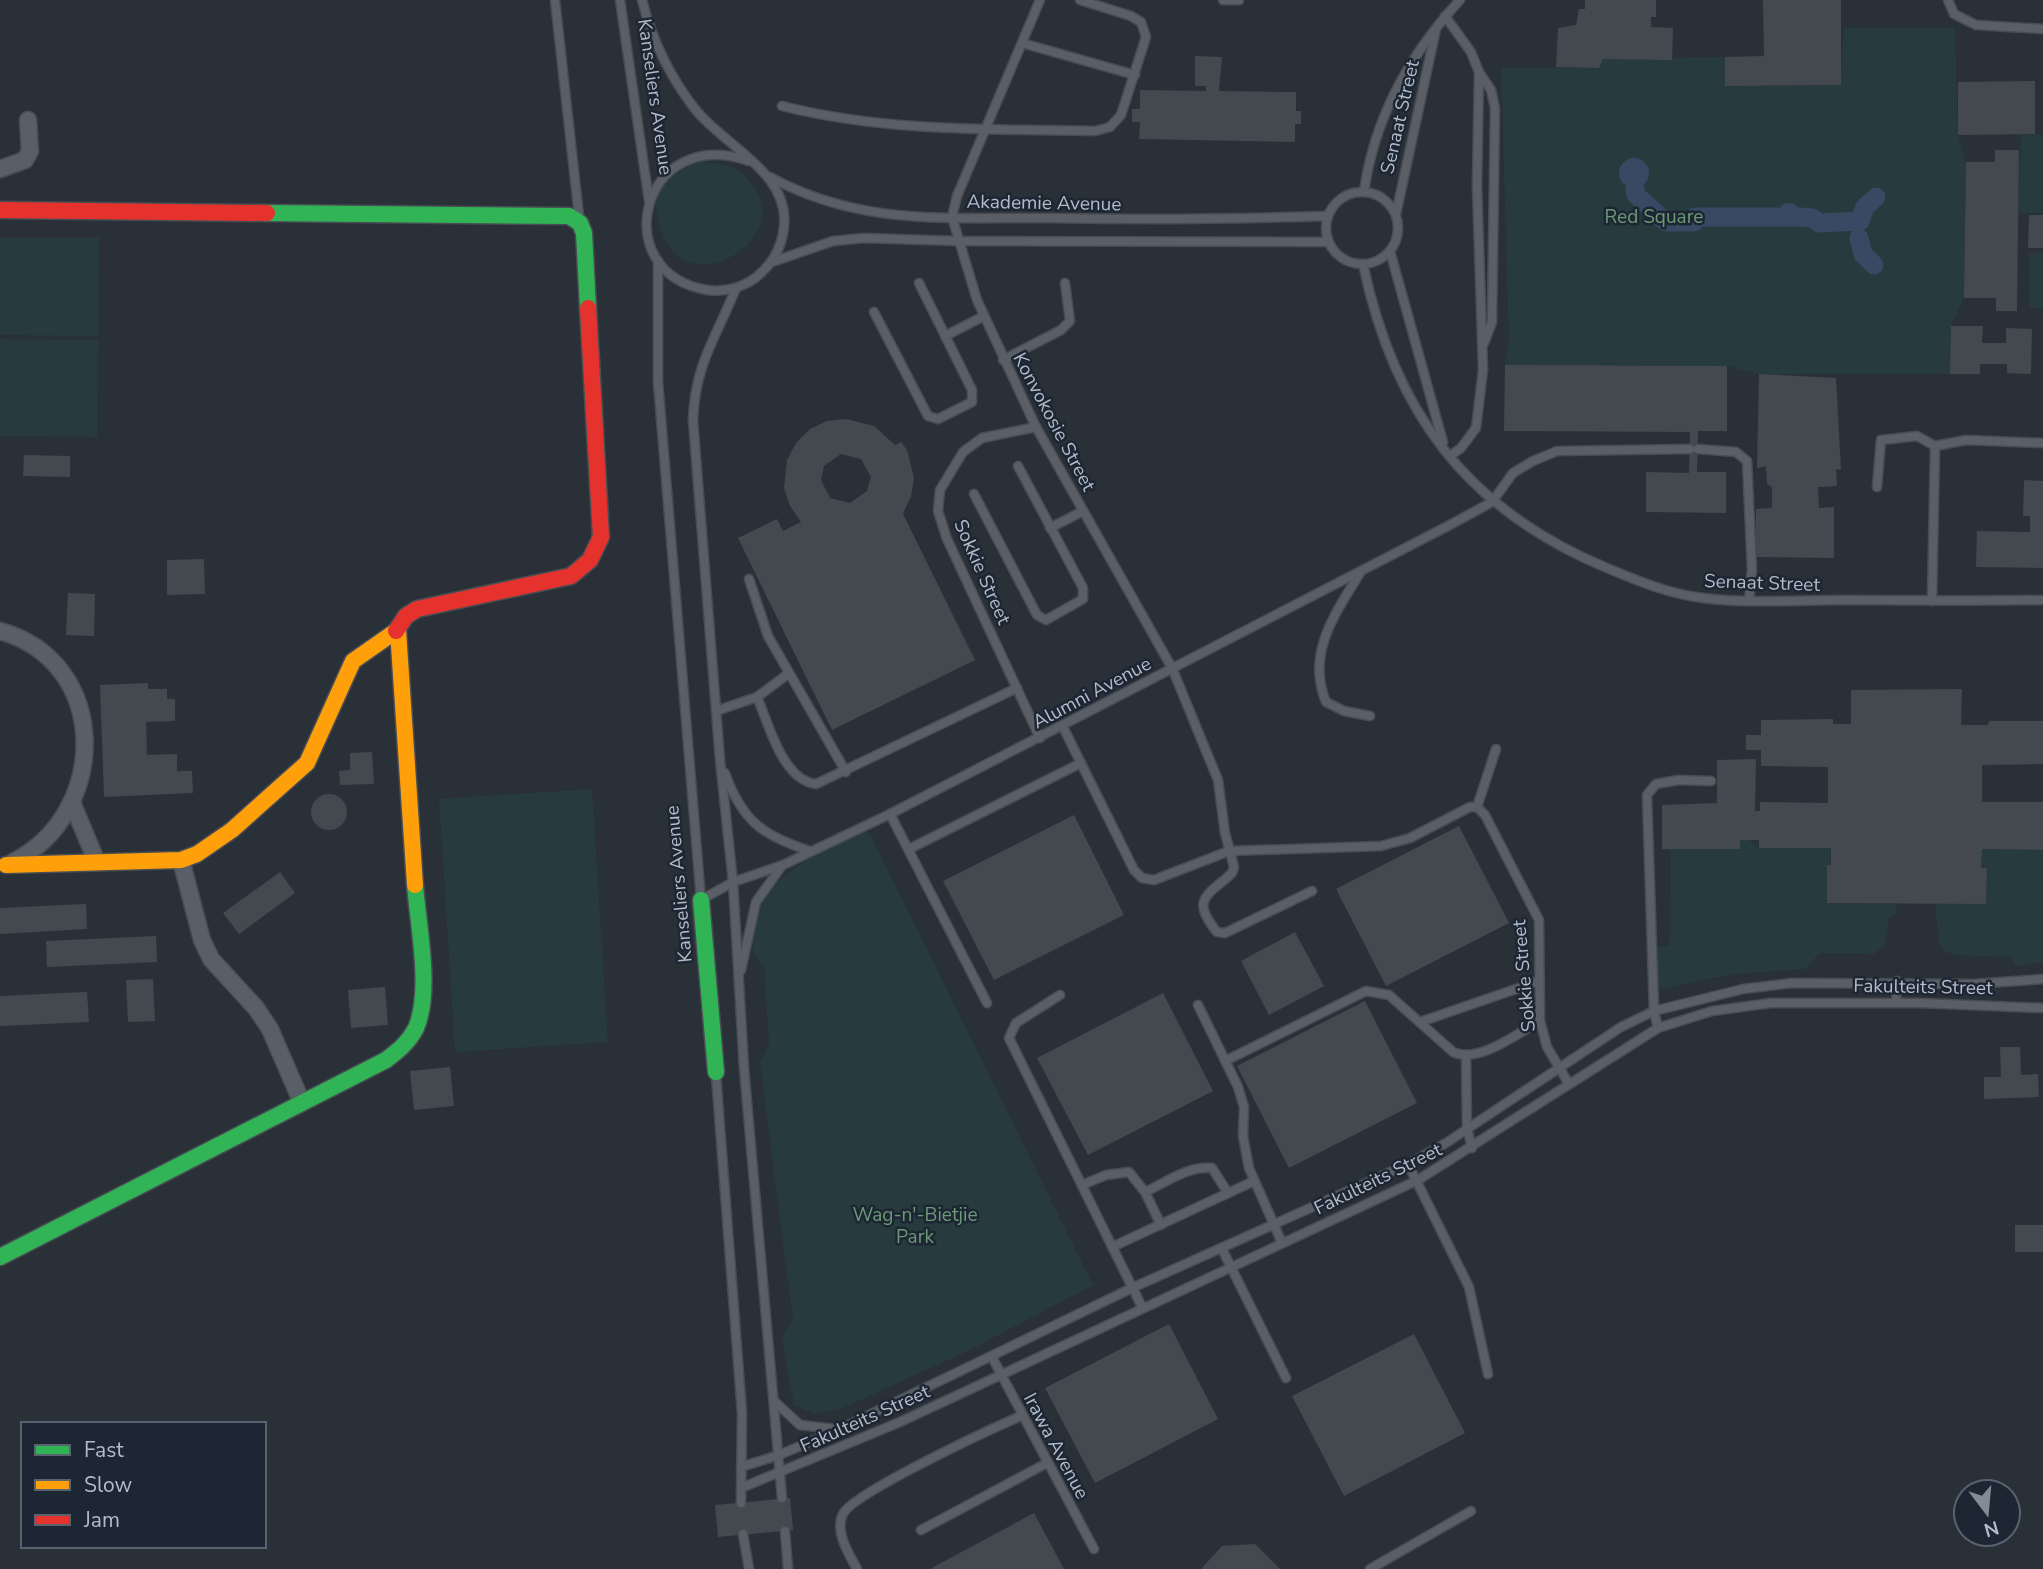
<svg xmlns="http://www.w3.org/2000/svg" width="2043" height="1569" font-family="'Nunito Sans',sans-serif">
<style>
.green{fill:#273a3e}
.water{fill:#384963}
.lines{fill:none;stroke-linecap:round;stroke-linejoin:round}
.canal{stroke:#384963;stroke-width:19}
.building{fill:#444950;fill-rule:evenodd}
.lane-casing{stroke:#484c53;stroke-width:11}
.street-casing{stroke:#484c53;stroke-width:19}
.fast-casing{stroke:#484c53;stroke-width:19}
.slow-casing{stroke:#484c53;stroke-width:19}
.jam-casing{stroke:#484c53;stroke-width:19}
.lane{stroke:#5a5e66;stroke-width:8}
.street{stroke:#5a5e66;stroke-width:16}
.fast{stroke:#30b455;stroke-width:16}
.slow{stroke:#ff9f0a;stroke-width:16}
.jam{stroke:#e5322d;stroke-width:16}
.labels{text-anchor:middle;dominant-baseline:central;stroke-width:5;stroke-linejoin:round;paint-order:stroke}
.street-label{font-size:19px;fill:#b4bcc9;stroke:#1d2633}
.park-label{font-size:19px;fill:#6b9a76;stroke:#1d2633}
</style>
<rect width="100%" height="100%" fill="#2a3038"/>
<!-- green -->
<g class="green">
<path d="M1844,28h111l3,107 8,27 -2,136 -13,28 -1,48h-191l-32,-8 -222,-1 4,-24 -8,-273h98l4,-9 122,-2 1,29 114,-1z"/>
<path d="M2021,134l22,1v78h-25z"/>
<path d="M702,161c10,2 23,3 32,7 6,2 11,9 16,14 55,58 -91,146 -95,11l17,-19z"/>
<path d="M0,238h99l-1,98 -98,-1z"/>
<path d="M2043,252v56h-13l-1,-55z"/>
<path d="M0,339l98,1 -1,97 -97,-1z"/>
<path d="M592,789l16,253 -153,10 -16,-253z"/>
<path d="M863,832l7,2 223,451 -119,63 -131,60 -28,6 -21,-9 -12,-68 11,-17 -33,-258 9,-18 -5,-78c-13,-10 -12,-18 -11,-33 5,-58 66,-78 110,-101z"/>
<path d="M1740,840h9l10,8h72l-4,55 68,1 2,9 -8,5 -4,27 -11,9 -54,-1 -15,16 -73,5 -79,17 1,-44 16,-1 1,-95 -9,-2h77z"/>
<path d="M1982,849l61,1v112l-26,4 -8,-9 -53,-2 -11,-3 -6,-9 -4,-39 51,-1 1,-35h-6z"/>
</g>
<!-- water -->
<g class="water">
<circle cx="1634" cy="173" r="15"/>
<circle cx="1789" cy="214" r="11"/>
</g>
<g class="lines">
<!-- canal -->
<g class="canal">
<path d="M1635,189l1,6 30,27h28l1,-5h106l11,1 7,5 41,-2 5,-14 11,-10"/>
<path d="M1859,238l4,16 11,11"/>
</g>
</g>
<!-- building -->
<g class="building">
<path d="M1585,0h71v17h-5v10l22,1 -1,32 -69,-1 -4,9 -43,-1 2,-39 18,-3 3,-16h6z"/>
<path d="M1763,0h78v85l-116,1v-29l39,-1z"/>
<path d="M1195,56l27,1 -3,34 77,1v19h5v13h-6v18l-156,-3 1,-17h-8v-13h8v-19l66,1v-5h-11z"/>
<path d="M2035,81v53l-77,1v-53z"/>
<path d="M1995,150h24l-2,161h-21v-13h-32l2,-136h29z"/>
<path d="M2029,215h14v33h-15z"/>
<path d="M1951,326h32l-1,17h24v-15l26,1 -1,45 -24,-1v-9h-27v10h-30z"/>
<path d="M1505,365l222,1v65h-29l-1,41h29v41l-80,-1v-40l43,1 1,-41 -186,-1z"/>
<path d="M1759,374l77,4 5,92 -5,-1 1,17 -19,1 1,21 15,-1v51l-79,-1 1,-48 16,-1v-21l-5,-3 -1,-18 -9,2z"/>
<path d="M846,419l28,7 21,19 6,-3 6,8 7,28 -3,18 -8,18 72,146 -143,70 -94,-192 39,-19 6,12 18,-9 -11,-16 -6,-18 3,-28 9,-17 14,-14 17,-8zM841,454l20,5 10,18 -4,14 -17,12 -20,-5 -9,-18 3,-14z"/>
<path d="M24,455l46,1v21l-47,-1z"/>
<path d="M2024,480l19,1v87l-67,-1 1,-36 53,1v-16h-7z"/>
<path d="M204,559l1,35 -38,1v-35z"/>
<path d="M68,593l27,1 -1,42 -28,-1z"/>
<path d="M148,683v6h19v10h8v22l-29,1 1,33 30,-1v17h15l1,22 -89,4 -4,-112z"/>
<path d="M1962,689l-1,36h27l1,-4h54v43l-61,1v37h61v48l-61,-1 -1,19h6l-1,36 -159,-1v-38h4v-17h-72v-8h-19v9h-78v-44l55,-2v-43l39,-1 -1,52h5v-9l68,1v-36l-67,-1v-16h-15v-15h15v-15l72,-1v5h18v-34z"/>
<path d="M372,752l2,32 -34,1 -1,-14 11,-1v-17z"/>
<circle cx="329" cy="812" r="18"/>
<path d="M1074,815l50,100 -130,65 -51,-99z"/>
<path d="M1459,826l50,97 -123,63 -50,-97z"/>
<path d="M280,872l15,21 -56,41 -16,-21z"/>
<path d="M86,904l1,25 -87,5v-26z"/>
<path d="M1295,932l29,54 -55,29 -28,-54z"/>
<path d="M156,936l1,26 -110,5 -1,-26z"/>
<path d="M153,979l2,42 -27,1 -2,-42z"/>
<path d="M385,987l3,38 -37,3 -3,-38z"/>
<path d="M87,992l2,30 -89,4v-30z"/>
<path d="M1163,993l50,98 -125,64 -51,-97z"/>
<path d="M1365,1001l52,102 -128,65 -52,-102z"/>
<path d="M2000,1047h20l1,28 17,-1 1,23 -55,2v-22h17z"/>
<path d="M450,1067l4,39 -40,4 -4,-39z"/>
<rect x="2015" y="1225" width="28" height="27"/>
<path d="M1169,1324l49,95 -123,64 -50,-95z"/>
<path d="M1414,1334l51,99 -121,63 -52,-100z"/>
<path d="M790,1498l3,32 -75,7 -3,-32z"/>
<path d="M1034,1513l30,56h-134z"/>
<path d="M1255,1544l25,25h-79l21,-23z"/>
</g>
<g class="lines">
<defs>
<g id="lane">
<path d="M555,0l24,216"/>
<path d="M620,0l29,201"/>
<path d="M642,0c10,39 28,77 53,109 29,37 95,63 89,118 -2,19 -9,33 -23,46 -13,13 -35,20 -54,17 -102,-17 -66,-167 42,-129"/>
<path d="M1040,0l-83,196 -5,21 25,83 59,127 136,241 46,112 7,53 9,34 -2,6c-23,22 -43,25 -15,59l8,1 87,-42"/>
<path d="M1223,0h16"/>
<path d="M1948,0l6,14 22,11 67,4"/>
<path d="M1445,16l26,36 8,20 -2,113 6,185 -7,58 -15,20 -11,8"/>
<path d="M1022,43l113,32"/>
<path d="M1479,72l12,18 4,18 -3,214 -8,21"/>
<path d="M782,106c103,26 208,23 313,25l15,-4 11,-12 25,-78 -5,-15 -10,-6 -51,-16"/>
<path d="M770,177c92,50 179,40 281,41 92,2 184,1 277,-2"/>
<path d="M1364,192c10,-73 46,-138 96,-192"/>
<circle cx="1362" cy="228" r="36"/>
<path d="M1396,214l40,-185"/>
<path d="M1390,251l53,191"/>
<path d="M658,261v121l43,518 32,-18 50,-17 107,-51 556,-287 46,-25 21,-29 20,-12 24,-10 133,-2"/>
<path d="M772,262l61,-21 31,-3 93,3 372,1"/>
<path d="M1363,264c31,148 104,246 244,304 31,13 62,26 96,30 45,6 93,2 138,2 67,0 135,1 202,0"/>
<path d="M736,288c-20,50 -41,76 -43,132l27,340 13,122 11,186 38,430"/>
<path d="M874,312l54,104 10,3 34,-17v-12l-53,-107"/>
<path d="M945,336l39,-20"/>
<path d="M1003,360l58,-30 9,-9 -5,-38"/>
<path d="M1036,427l-54,11 -19,14 -23,38 -2,21 9,28 93,199"/>
<path d="M1698,449l38,3 11,9 5,109 -3,31"/>
<path d="M1877,487l4,-47 36,-4 18,10"/>
<path d="M974,494l63,121 9,5 37,-21v-11l-65,-122"/>
<path d="M1050,528l33,-17"/>
<path d="M1360,573c-25,41 -54,80 -34,129l18,9 26,5"/>
<path d="M749,579l19,57 78,136"/>
<path d="M1932,601l3,-155 31,-6 77,3"/>
<path d="M757,697c12,27 25,83 59,87l201,-96"/>
<path d="M716,711l41,-14 31,-23"/>
<path d="M1063,727l71,143 8,8 12,2 75,-29 152,-5 29,-8 60,-31h7l8,8 54,105 1,101 7,26 22,37"/>
<path d="M725,773c17,48 38,63 85,78"/>
<path d="M1477,807l19,-58"/>
<path d="M890,814l97,189"/>
<path d="M909,849l172,-86"/>
<path d="M741,970l15,-68 25,-35"/>
<path d="M1060,995l-44,28 -7,15 133,269"/>
<path d="M1896,1003l1,-22"/>
<path d="M1198,1005l40,82 6,20 -1,29 6,32 33,75"/>
<path d="M1420,1022l119,-41"/>
<path d="M1658,1028l-4,-17 -7,-216 9,-11 22,-4 33,1"/>
<path d="M1466,1055l1,73 5,20"/>
<path d="M1225,1061l141,-70 23,4 64,57c26,12 65,-19 87,-31"/>
<path d="M716,1075l26,338 -1,90"/>
<path d="M1408,1164l61,123 19,87"/>
<path d="M1082,1185l24,-10 23,-3 16,20 16,33"/>
<path d="M1145,1192c20,-9 44,-27 67,-24l16,25"/>
<path d="M1112,1247l142,-66"/>
<path d="M1222,1249l64,129"/>
<path d="M992,1357l102,192"/>
<path d="M774,1401l26,24 35,4"/>
<path d="M741,1467l38,-12 59,-25 294,-142 276,-124 38,-21 175,-116 33,-16 89,-22 49,-6 182,1 69,-5"/>
<path d="M741,1488l159,-66 518,-242 240,-152 54,-17 59,-8h149l123,5"/>
<path d="M921,1530l126,-67"/>
<path d="M785,1531l3,38"/>
<path d="M743,1534l6,35"/>
<path d="M857,1569c-8,-15 -23,-38 -14,-55 10,-21 150,-86 178,-98"/>
<path d="M1370,1569l101,-58"/>
</g>
<g id="street">
<path d="M0,169l25,-9 5,-9 -2,-31"/>
<path d="M0,631c111,31 110,182 13,231"/>
<path d="M73,805l23,55"/>
<path d="M181,860l21,80 9,19 45,49 14,21 32,74"/>
</g>
<g id="fast">
<path d="M267,213l302,3 11,7 4,10 4,75"/>
<path d="M701,900l15,172"/>
<path d="M0,1257l386,-197c12,-9 23,-18 30,-32 16,-37 2,-103 -1,-143"/>
</g>
<g id="slow">
<path d="M398,630l17,255"/>
<path d="M6,865l175,-5 16,-6 35,-24 75,-67 46,-102 43,-30"/>
</g>
<g id="jam">
<path d="M0,210l267,3"/>
<path d="M396,631l10,-15 11,-7 154,-33 19,-16 11,-23 -13,-229"/>
</g>
</defs>
<!-- lane casing -->
<use href="#lane" class="lane-casing"/>
<!-- street casing -->
<use href="#street" class="street-casing"/>
<!-- fast casing -->
<use href="#fast" class="fast-casing"/>
<!-- slow casing -->
<use href="#slow" class="slow-casing"/>
<!-- jam casing -->
<use href="#jam" class="jam-casing"/>
<!-- lane -->
<use href="#lane" class="lane"/>
<!-- street -->
<use href="#street" class="street"/>
<!-- fast -->
<use href="#fast" class="fast"/>
<!-- slow -->
<use href="#slow" class="slow"/>
<!-- jam -->
<use href="#jam" class="jam"/>
</g>
<g class="labels">
<!-- street labels -->
<g class="street-label">
<text transform="translate(655 97) rotate(82)">Kanseliers Avenue</text>
<text transform="translate(1400 117) rotate(-77)">Senaat Street</text>
<text transform="translate(1044 203) rotate(1)">Akademie Avenue</text>
<text transform="translate(1054 422) rotate(62)">Konvokosie Street</text>
<text transform="translate(982 572) rotate(66)">Sokkie Street</text>
<text transform="translate(1762 583) rotate(2)">Senaat Street</text>
<text transform="translate(1092 693) rotate(-28)">Alumni Avenue</text>
<text transform="translate(679 884) rotate(-95)">Kanseliers Avenue</text>
<text transform="translate(1524 976) rotate(-95)">Sokkie Street</text>
<text transform="translate(1923 987) rotate(1)">Fakulteits Street</text>
<text transform="translate(1378 1179) rotate(-26)">Fakulteits Street</text>
<text transform="translate(865 1419) rotate(-24)">Fakulteits Street</text>
<text transform="translate(1056 1446) rotate(62)">Irawa Avenue</text>
</g>
<!-- park labels -->
<g class="park-label">
<text x="1654" y="217">Red Square</text>
<text x="915" y="1215">Wag-n'-Bietjie<tspan x="915" dy="22">Park</tspan></text>
</g>
</g>
<!-- legend -->
<rect x="21" y="1422" width="245" height="126" fill="#1d2633" stroke="#59626f" stroke-width="2"/>
<rect x="35" y="1445" width="35" height="10" fill="#30b455" stroke="#59626f" stroke-width="2"/>
<text x="84" y="1457" font-size="21" fill="#b4bcc9">Fast</text>
<rect x="35" y="1480" width="35" height="10" fill="#ff9f0a" stroke="#59626f" stroke-width="2"/>
<text x="84" y="1492" font-size="21" fill="#b4bcc9">Slow</text>
<rect x="35" y="1515" width="35" height="10" fill="#e5322d" stroke="#59626f" stroke-width="2"/>
<text x="84" y="1527" font-size="21" fill="#b4bcc9">Jam</text>
<!-- north arrow -->
<g transform="translate(1987 1513) rotate(164)"><circle r="33" fill="#1d2633" stroke="#59626f" stroke-width="2"/>
<path d="M0-5L12 26L0 18L-12 26Z" fill="#848b96"/>
<text y="-10" font-size="19" font-weight="bold" text-anchor="middle" fill="#b4bcc9">N</text>
</g>
</svg>
